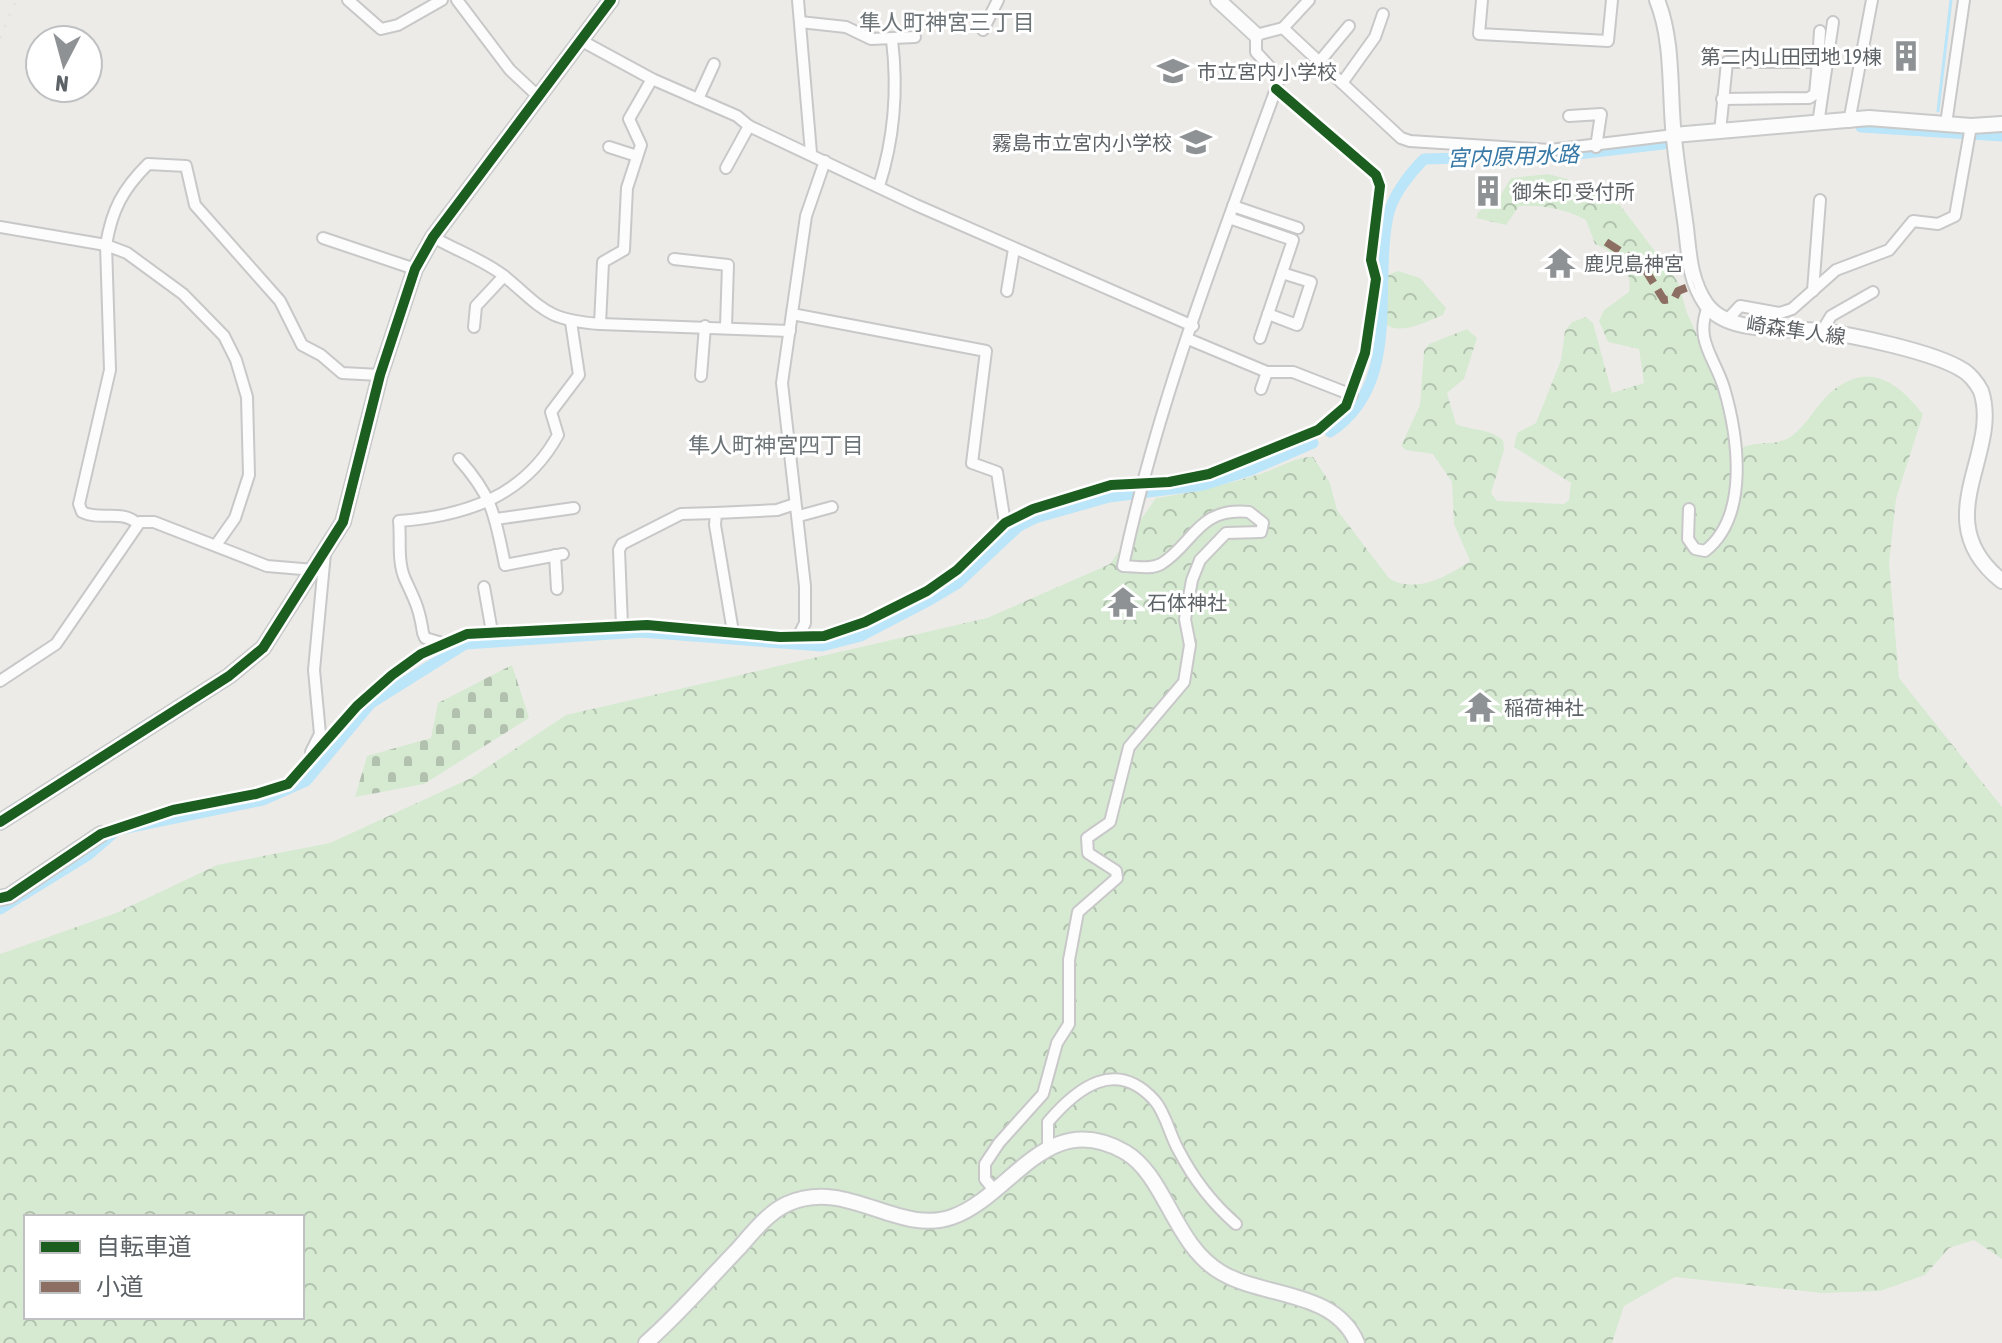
<svg xmlns="http://www.w3.org/2000/svg" width="2002" height="1343" font-family="'Asap Condensed','Noto Sans JP',sans-serif">
<style>
.forest{fill:url(#forest-crowns);fill-rule:evenodd}
.cemetery{fill:url(#cemetery-stones)}
.lines{fill:none;stroke-linecap:round;stroke-linejoin:round}
.stream{stroke:#bbe5f8;stroke-width:3}
.canal{stroke:#bbe5f8;stroke-width:11}
.street-casing{stroke:#c8c8c9;stroke-width:14}
.secondary-casing{stroke:#c9caca;stroke-width:18}
.street{stroke:#fcfcfc;stroke-width:10}
.secondary{stroke:#fcfcfc;stroke-width:14}
.rail{stroke:#e3e2e3;stroke-width:3;stroke-dasharray:2 10;stroke-linecap:butt}
.quiet{stroke:#8d6e63;stroke-width:8;stroke-dasharray:16 8;stroke-linecap:butt}
.cycleway-casing{stroke:#fff;stroke-width:15}
.cycleway{stroke:#1b5e20;stroke-width:10}
.labels{text-anchor:middle;dominant-baseline:central;stroke-width:6;stroke-linejoin:round;paint-order:stroke}
.poi-label{font-size:20px;fill:#5d6266;stroke:#fff;text-anchor:start}
.street-label{font-size:20px;fill:#5d6266;stroke:#fff}
.neighbourhood-label{font-size:22px;fill:#6d7478;stroke:#fff}
.water-label{font-size:22px;font-style:italic;fill:#3778a6;stroke:#fff}
</style>
<defs>
<pattern id="forest-crowns" width="20" height="18" patternUnits="userSpaceOnUse" patternTransform="scale(2)"><rect width="20" height="18" fill="#d6ead2"/><path d="M2 6a3 3 0 1 1 6 0M12 15a3 3 0 1 1 6 0" fill="none" stroke="#b1c1ae"/></pattern>
<pattern id="cemetery-stones" width="16" height="16" patternUnits="userSpaceOnUse" patternTransform="scale(2)"><rect width="16" height="16" fill="#d6ead2"/><path d="M2 7V4a2 2 0 0 1 4 0v3zM10 15v-3a2 2 0 0 1 4 0v3z" fill="#b1c1ae"/></pattern>
</defs>
<rect width="100%" height="100%" fill="#edebe8"/>
<!-- forest -->
<g class="forest">
<path d="M1548,174l19,5 53,26 58,77 9,31 33,73 20,63c15,-10 38,-1 53,-14 14,-11 23,-29 37,-42 38,-33 67,-12 93,21l-27,85 -7,64 10,115 103,129v452l-28,-19 -25,8 -24,27 -45,16 -58,2 -147,-16 -51,29 -12,37h-1612v-389l116,-41 101,-48 113,-22 141,-65 95,-63 421,-97 123,-54 46,-66c36,-5 69,-13 104,-24 18,-5 33,-17 53,-17l17,26 7,27 52,68c26,17 59,-2 81,-17l-16,-37 -2,-42 -19,-28 -27,-4 -5,-4 19,-41 4,-54 5,-7 38,-15 10,9 -13,41 -17,14 9,31c17,7 33,4 47,16l1,10 -13,43 6,8 67,3 5,-4 2,-17 -57,-36 3,-14 19,-10 25,-63 4,-29 7,-9 14,-5 7,6 19,70 32,-10 -5,-34 -31,-7 -9,-21 5,-11 25,-18c4,-24 -13,-40 -34,-48l-9,-24c-21,-11 -43,-15 -67,-14l-13,19 -30,-7 2,-6 21,-14 12,-20zM26,1217h276v100h-276z"/>
<path d="M1398,271l22,7 26,30 -3,7c-16,6 -44,22 -59,8l4,-48z"/>
</g>
<!-- cemetery -->
<path class="cemetery" d="M512,665l17,53 -105,66 -69,13 12,-41 64,-18 7,-35z"/>
<g class="lines">
<!-- stream -->
<g class="stream">
<path d="M1938,111l13,-111"/>
<path d="M1934,134l1,-3"/>
</g>
<!-- canal -->
<g class="canal">
<path d="M1861,127l141,9"/>
<path d="M1330,432c73,-48 43,-143 58,-216 4,-20 22,-43 36,-57l145,-4 94,-11"/>
<path d="M0,909l88,-54 29,-25 146,-30 43,-19 65,-78 94,-59 176,-12 181,14 39,-10 67,-35 30,-18 61,-57 16,-8 74,-21 94,-12 48,-15 62,-27"/>
</g>
<defs>
<g id="street">
<path d="M348,0l33,29 17,-4 44,-25"/>
<path d="M457,0l53,70 30,28"/>
<path d="M798,0l13,153"/>
<path d="M1482,0l-3,34 129,7 4,-41"/>
<path d="M800,22l46,5 25,12 44,-2"/>
<path d="M1283,28l118,110 9,3 140,9 124,-15"/>
<path d="M983,30l15,-30"/>
<path d="M582,41l70,38 85,37 12,10 167,79 277,121"/>
<path d="M1320,61l29,-35"/>
<path d="M1818,62l2,-31"/>
<path d="M1342,83l33,-46 8,-23"/>
<path d="M698,99l16,-35"/>
<path d="M1569,116l32,-2 -5,33"/>
<path d="M1849,122l23,-122"/>
<path d="M1818,124l15,-102"/>
<path d="M1946,124l18,-124"/>
<path d="M1720,132l7,-70h91l-3,32 -6,4 -87,1"/>
<path d="M609,147l28,9"/>
<path d="M726,168l23,-42"/>
<path d="M879,186c15,-47 19,-97 13,-146"/>
<path d="M1233,206l65,22"/>
<path d="M1229,218l64,22 -33,98"/>
<path d="M0,227l106,18 21,8 56,41 41,42 12,24 11,37 2,78 -14,43 -19,27"/>
<path d="M433,237c22,13 51,23 71,39 39,32 41,44 96,48l3,-62 21,-12 3,-62 14,-43 -12,-26 23,-40"/>
<path d="M323,238l92,31"/>
<path d="M674,259l54,6 -2,61"/>
<path d="M1007,291l7,-42"/>
<path d="M1813,291l7,-91"/>
<path d="M792,314l194,37 -14,112 25,9 8,51"/>
<path d="M1268,314l29,11 14,-43 -29,-9"/>
<path d="M1728,319l12,-13 40,7 12,-4 44,-39 53,-20 24,-29 25,3 17,-8 16,-90"/>
<path d="M600,324l190,7"/>
<path d="M474,327l2,-21 28,-30"/>
<path d="M1822,331l9,-15 42,-24"/>
<path d="M1188,339l79,33h26l59,23"/>
<path d="M701,376l4,-50"/>
<path d="M1261,389l6,-17"/>
<path d="M459,459c34,38 36,57 46,106l58,-11"/>
<path d="M1689,509l-1,30 7,10 10,2c45,-35 33,-115 19,-163 -9,-30 -30,-48 -16,-81"/>
<path d="M799,516l33,-9"/>
<path d="M496,519l78,-11"/>
<path d="M137,523c-17,-14 -37,-2 -55,-11l-3,-8 31,-134 -4,-125c6,-36 17,-56 42,-81l38,2 9,39 85,96 22,44 19,10 21,18 38,2"/>
<path d="M555,555l2,34"/>
<path d="M484,587l8,45"/>
<path d="M622,626l-3,-76 3,-6 59,-30 35,-1"/>
<path d="M733,632l-18,-107 1,-12 61,-3 18,-6"/>
<path d="M798,637l7,-14v-37l-23,-203 24,-167 19,-55"/>
<path d="M442,643l-17,-5 -2,-5c-4,-26 -8,-32 -18,-54 -8,-18 -4,-40 -6,-58 66,-5 125,-24 159,-86l-7,-23 28,-37 -8,-53"/>
<path d="M0,681l56,-37 84,-122h14l113,44 47,4"/>
<path d="M311,752l9,-18 -6,-64 11,-117"/>
<path d="M101,834l72,-24 83,-16 32,-10 69,-78 35,-31 29,-21 46,-20 180,-9 133,12 44,-1 41,-14 62,-31 30,-21 48,-47 28,-14 78,-24 58,-3 40,-8 109,-44 28,-24 19,-53 11,-74 -5,-19 9,-74 -4,-11 -100,-86"/>
<path d="M1048,1149v-27c29,-34 68,-65 107,-21 11,13 15,35 24,50 14,27 34,53 57,73"/>
<path d="M994,1190l-9,-11v-15l14,-21 44,-49 14,-51 12,-19v-64l9,-48 39,-34 -1,-7 -28,-18 -1,-15 23,-16 19,-75 55,-65 6,-37 -5,-26 7,-39 8,-20 26,-27 35,-1 2,-9 -14,-11c-52,-5 -55,32 -88,52 -11,6 -26,2 -38,2 34,-162 96,-321 153,-477l3,-12 -23,-25v-17l27,-7 26,-28"/>
</g>
<g id="secondary">
<path d="M1218,0l38,35"/>
<path d="M1657,0c17,42 12,93 17,138 3,30 8,60 12,90 3,27 4,53 20,76 22,31 81,23 114,27 34,4 113,21 141,38 8,4 16,14 20,22 21,63 -56,129 21,190"/>
<path d="M1674,135l195,-17 102,8 31,-2"/>
<path d="M0,822l229,-146 34,-28 80,-126 37,-147 35,-106 18,-32 178,-237"/>
<path d="M0,898l9,-2 92,-62"/>
<path d="M646,1343c33,-29 62,-63 93,-95 13,-15 30,-36 48,-44 60,-27 111,32 165,13 60,-21 94,-110 173,-65 41,24 49,94 97,121 43,25 113,17 135,70"/>
</g>
</defs>
<!-- street casing -->
<use href="#street" class="street-casing"/>
<!-- secondary casing -->
<use href="#secondary" class="secondary-casing"/>
<!-- street -->
<use href="#street" class="street"/>
<!-- secondary -->
<use href="#secondary" class="secondary"/>
<!-- rail -->
<path class="rail" d="M0,38l16,-38"/>
<!-- quiet -->
<path class="quiet" d="M1606,242l37,24 21,34 10,-1 4,-8 16,-6"/>
<defs>
<g id="cycleway">
<path d="M0,822l229,-146 34,-28 80,-126 37,-147 35,-106 18,-32 178,-237"/>
<path d="M0,898l9,-2 92,-62 72,-24 83,-16 32,-10 69,-78 35,-31 29,-21 46,-20 180,-9 133,12 44,-1 41,-14 62,-31 30,-21 48,-47 28,-14 78,-24 58,-3 40,-8 109,-44 28,-24 19,-53 11,-74 -5,-19 9,-74 -4,-11 -100,-86"/>
</g>
</defs>
<!-- cycleway casing -->
<use href="#cycleway" class="cycleway-casing"/>
<!-- cycleway -->
<use href="#cycleway" class="cycleway"/>
</g>
<!-- icons -->
<defs>
<symbol id="building-bare" viewBox="-9 -9 18 18"><path d="M-4-6H4V6H1V3H-1V6H-4ZM-2.5-4.3h1.7v1.8h-1.7ZM.8-4.3h1.7v1.8H.8ZM-2.5-1h1.7V.8h-1.7ZM.8-1h1.7V.8H.8Z" fill="#8f9294" stroke="#fff" stroke-width="2.5" paint-order="stroke"/></symbol>
<symbol id="school-bare" viewBox="-9 -9 18 18"><path d="M0-5L7-2L0 1L-7-2ZM-4 1L0 2.5L4 1V4Q0 6-4 4Z" fill="#8f9294" stroke="#fff" stroke-width="2.5" paint-order="stroke"/></symbol>
<symbol id="temple-bare" viewBox="-9 -9 18 18"><path d="M0-6L5-2H3V0L6.5 2.5H4V6H1.5V3h-3V6H-4V2.5H-6.5L-3 0V-2H-5Z" fill="#8f9294" stroke="#fff" stroke-width="2.5" paint-order="stroke"/></symbol>
</defs>
<g fill-rule="evenodd">
<use href="#building-bare" x="1884" y="34" width="44" height="44"/>
<use href="#school-bare" x="1151" y="49" width="44" height="44"/>
<use href="#school-bare" x="1174" y="120" width="44" height="44"/>
<use href="#building-bare" x="1466" y="169" width="44" height="44"/>
<use href="#temple-bare" x="1538" y="241" width="44" height="44"/>
<use href="#temple-bare" x="1101" y="580" width="44" height="44"/>
<use href="#temple-bare" x="1458" y="685" width="44" height="44"/>
</g>
<g class="labels">
<!-- poi labels -->
<g class="poi-label">
<text x="1882" y="56" text-anchor="end">第二内山田団地 19棟</text>
<text x="1197" y="71">市立宮内小学校</text>
<text x="1172" y="142" text-anchor="end">霧島市立宮内小学校</text>
<text x="1512" y="191">御朱印 受付所</text>
<text x="1584" y="263">鹿児島神宮</text>
<text x="1147" y="602">石体神社</text>
<text x="1504" y="707">稲荷神社</text>
</g>
<!-- street labels -->
<g class="street-label">
<text transform="translate(1796 330) rotate(8)">崎森隼人線</text>
</g>
<!-- neighbourhood labels -->
<g class="neighbourhood-label">
<text x="947" y="22">隼人町神宮三丁目</text>
<text x="776" y="445">隼人町神宮四丁目</text>
</g>
<!-- water labels -->
<g class="water-label">
<text transform="translate(1513 156) rotate(-2)">宮内原用水路</text>
</g>
</g>
<!-- legend -->
<rect x="24" y="1215" width="280" height="104" fill="#ffffff" stroke="#bec0c2" stroke-width="2"/>
<rect x="40" y="1241" width="40" height="12" fill="#1b5e20" stroke="#bec0c2" stroke-width="2"/>
<text x="96" y="1255" font-size="24" fill="#5d6266">自転車道</text>
<rect x="40" y="1281" width="40" height="12" fill="#8d6e63" stroke="#bec0c2" stroke-width="2"/>
<text x="96" y="1295" font-size="24" fill="#5d6266">小道</text>
<!-- north arrow -->
<g transform="translate(64 64) rotate(186)"><circle r="38" fill="#ffffff" stroke="#bec0c2" stroke-width="2"/>
<path d="M0-6L14 30L0 20L-14 30Z" fill="#8f9294"/>
<text y="-12" font-size="22" font-weight="bold" text-anchor="middle" fill="#5d6266">N</text>
</g>
</svg>
